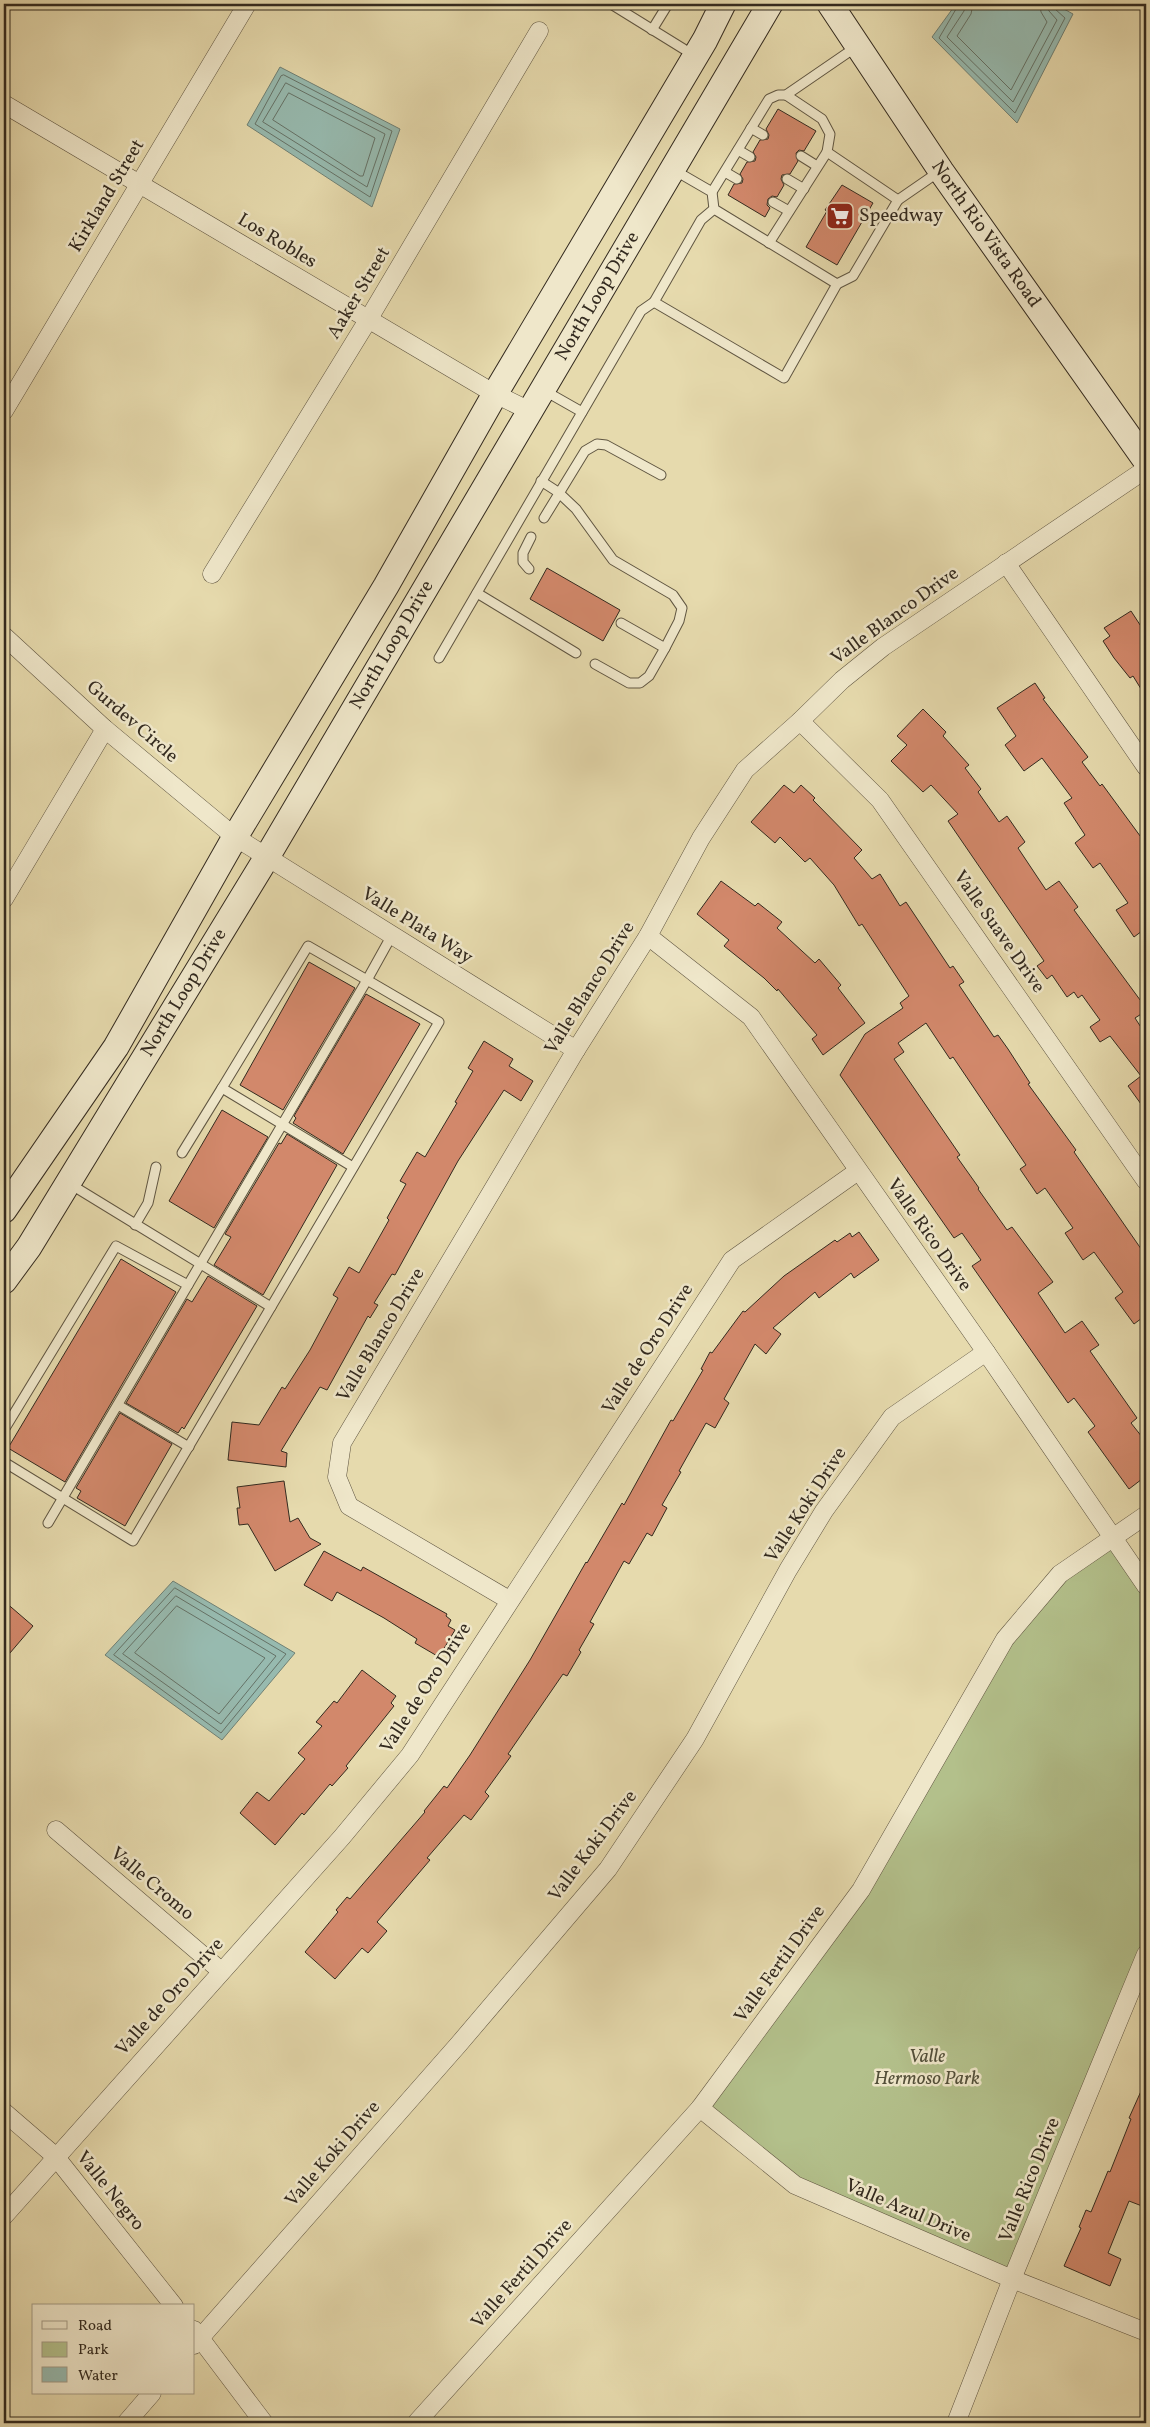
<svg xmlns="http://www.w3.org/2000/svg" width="1150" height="2427" font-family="Vollkorn,serif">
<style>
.green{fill:#b3c08b;stroke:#737555}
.water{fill:#97baaf;stroke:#6f8075}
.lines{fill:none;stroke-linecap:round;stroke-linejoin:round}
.shore{stroke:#657267;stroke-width:1}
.building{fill:#d2886b;stroke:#332a1f}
.lane-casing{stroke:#605642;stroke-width:11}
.street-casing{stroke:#605642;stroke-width:19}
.secondary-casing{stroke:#332a1f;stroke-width:27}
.lane{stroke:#efe7ca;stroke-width:9}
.street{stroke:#efe7ca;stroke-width:18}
.secondary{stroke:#efe7ca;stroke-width:25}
.labels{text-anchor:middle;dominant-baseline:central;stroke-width:5;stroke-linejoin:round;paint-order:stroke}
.street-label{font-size:19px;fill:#332a1f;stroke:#efe7ca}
.poi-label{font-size:19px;fill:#332a1f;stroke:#efe7ca;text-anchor:start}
.park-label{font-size:19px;font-style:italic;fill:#53503a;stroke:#efe7ca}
</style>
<rect width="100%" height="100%" fill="#e6daad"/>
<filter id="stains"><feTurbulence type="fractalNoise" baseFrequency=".004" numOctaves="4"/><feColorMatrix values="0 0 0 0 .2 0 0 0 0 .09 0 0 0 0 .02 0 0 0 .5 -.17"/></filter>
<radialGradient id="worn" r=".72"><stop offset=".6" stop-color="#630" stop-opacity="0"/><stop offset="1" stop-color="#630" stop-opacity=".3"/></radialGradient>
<!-- green -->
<path class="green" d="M1112,1538l34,48v368l-134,325 -217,-94 -95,-77 161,-218 144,-251 55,-65z"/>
<!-- water -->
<g class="water">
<path d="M956,4h99l18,10 -56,109 -85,-86z"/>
<path d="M280,67l120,62 -28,78 -125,-82z"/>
<path d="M173,1581l122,72 -73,87 -117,-85z"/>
</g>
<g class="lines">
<!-- shore -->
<g class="shore">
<path d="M959,4l-20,34 76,75 50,-95 -10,-9 -1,-5"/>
<path d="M966,4l-2,7 -17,26 66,65 44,-82 -8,-9 -2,-7"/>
<path d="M973,4l-2,10 -14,22 54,54 36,-68 -6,-10 -1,-8"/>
<path d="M284,75l108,56 -22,66 -115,-73 26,-48z"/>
<path d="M286,83l99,51 -18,53 -104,-65z"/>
<path d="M289,93l86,45 -12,38h-3l-87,-56z"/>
<path d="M175,1588l111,66 -65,79 -107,-78z"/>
<path d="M176,1596l100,60 -55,68 -98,-70z"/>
<path d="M177,1606l88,52 -46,56 -84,-61z"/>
</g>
</g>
<!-- building -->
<g class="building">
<path d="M778,109l38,22 -12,20 -5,-1 -3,3 2,8 -8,13 -8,1 -1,4 3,6 -7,12 -5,-1 -4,3 -1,6 3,3 -5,9 -37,-22 6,-11 8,-1 1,-4 -3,-5 7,-12 8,-1 1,-4 -3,-5 7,-12 8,-1 1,-4 -3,-6z"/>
<path d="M842,185l31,18 -36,62 -31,-18 21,-36 -2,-1z"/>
<path d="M547,568l73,42 -17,31 -73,-42z"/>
<path d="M1131,611l15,23v63l-13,-21 -3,2 -16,-20 -11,-17 7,-5 -6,-8z"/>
<path d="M1035,683l10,15 -2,1 45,58 -6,5 18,24 2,-2 44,60v84l-12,9 -18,-27 12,-7 -28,-40 -7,5 -18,-25 10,-8 -21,-32 8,-5 -30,-40 -18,13 -19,-26 11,-9 -19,-28z"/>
<path d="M923,709l23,23 -3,4 26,29 -4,3 16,21 -3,3 21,30 8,-6 18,26 -7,6 28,42 13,-9 19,26 -4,3 72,98v3l-11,7 11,17v76l-18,-25 13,-10 -31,-40 -10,6 -10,-15 10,-7 -18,-25 -4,3 -4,-6 -7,5 -15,-22 -5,4 -10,-13 7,-5 -96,-140 10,-7 -27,-29 -8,7 -32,-31 16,-16 -10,-9z"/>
<path d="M784,785l10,8 7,-8 14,13 -2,2 49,50 -8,8 18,21 8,-5 20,32 6,-4 44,66 3,-2 11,16 -5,3 35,52 4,-2 10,14 22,34 -2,1 48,66 -2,2 72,104v59l-12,9 -19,-26 8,-6 -29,-40 -11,8 -18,-27 8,-5 -28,-40 -8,6 -17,-25 6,-4 -73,-108 -3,2 -24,-36 -28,20 6,9 -10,7 66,96 -3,2 22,31 -1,1 29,41 5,-3 41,55 -15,11 27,40 17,-12 17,24 -9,6 47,67 -6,5 15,19v34l-17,13 -41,-57 7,-6 -21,-28 -6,5 -96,-137 9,-6 -19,-27 -8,5 -114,-163 25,-41 38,-26 -3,-5 9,-7 -47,-72 -3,2 -25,-41 -24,-27 -5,4 -25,-25 -5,6 -24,-21z"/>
<path d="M721,881l34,25 3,-3 24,19 -5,6 38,35 4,-4 22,26 -3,3 27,35 -42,32 -11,-16 5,-4 -39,-46 -1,2 -13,-13 -40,-32 5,-6 -32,-26z"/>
<path d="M309,962l46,26 -72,122 -43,-25z"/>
<path d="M366,994l54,30 -77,130 -50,-31 3,-5 -2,-2z"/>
<path d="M484,1041l29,18 -4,7 24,15 -12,20 -17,-11 -46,71 -63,114 -3,-1 -18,29 4,2 -8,13 -2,-2 -41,74 -7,-3 -39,64 6,2 -1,14 -58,-7 4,-38 27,3 23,-38 3,2 25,-39 28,-52 -5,-3 16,-28 10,6 30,-53 -2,-2 19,-34 -6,-3 17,-29 8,5 32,-54 -2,-1 18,-31 -5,-3z"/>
<path d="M222,1110l46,27 -54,91 -45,-27z"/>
<path d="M287,1134l50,31 -74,130 -49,-30 17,-28 -6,-3 54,-91 2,1z"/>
<path d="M859,1232l20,28 -25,18 -3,-5 -32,25 -4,-6 -42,36 8,6 -15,20 -11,-10 -31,55 5,4 -14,25 -9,-5 -27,48 2,1 -19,33 5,3 -15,28 -5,-3 -18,31 -5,-3 -34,61 4,2 -15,26 2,2 -14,24 -4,-2 -55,80 3,2 -26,36 4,4 -18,24 -7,-5 -37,43 3,2 -53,62 10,9 -19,22 -6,-5 -27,31 -30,-27 33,-40 -2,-2 11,-13 3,2 75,-87 -1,-1 20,-25 3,2 23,-33 60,-95 56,-98 1,1 35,-60 2,2 47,-85 2,1 30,-51 -2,-1 9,-17 2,1 31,-42 2,1 39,-36 51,-36 2,2 13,-9 2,4z"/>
<path d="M121,1259l55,33 -111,190 -57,-34z"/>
<path d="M208,1276l49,30 -73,123 -2,-2 -4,6 -52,-30 61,-104 5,3z"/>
<path d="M120,1413l52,31 -47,82 -48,-28 4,-7 -5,-3z"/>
<path d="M284,1481l6,41 8,-4 12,20 11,6 -46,27 -27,-47 -9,1 -2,-17h3l-3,-21z"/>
<path d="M324,1551l37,20 2,-4 84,47 -1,2 5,4 -3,6 7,4 -16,27 -24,-14 2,-4 -33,-21 -47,-26 -5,9 -28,-16z"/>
<path d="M4,1601l29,25 -29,34z"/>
<path d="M362,1670l34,26 -5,7 3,3 -48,60 2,2 -16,18 -2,-2 -26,31 -2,-2 -27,32 -35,-32 17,-21 12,9 36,-42 -7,-6 24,-27 -6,-4 18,-21 3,2z"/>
<path d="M1146,2080v114l-4,12 -13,-5 -21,52 13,6 -11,27 -46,-20 17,-38 -2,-1 7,-17 5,2 17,-41 2,1 21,-53 -2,-1z"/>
</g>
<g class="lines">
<defs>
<g id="lane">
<path d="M611,4l84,52"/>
<path d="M652,30l16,-26"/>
<path d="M786,95l36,24 8,15 -3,18 71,48 42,-29"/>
<path d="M751,128l12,7"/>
<path d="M738,150l12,7"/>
<path d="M801,156l16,10"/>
<path d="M674,170l38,22 2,17 123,75 16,-8 45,-76"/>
<path d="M725,172l12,7"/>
<path d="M787,179l17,10"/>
<path d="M712,192l57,-93 9,-4h8l70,-48"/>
<path d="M773,202l16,9"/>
<path d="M714,209l-13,11 -47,82 130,76 53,-94"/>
<path d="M769,243l58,-91"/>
<path d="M545,391l37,21"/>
<path d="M541,481l17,11 18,17 37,51 60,35 9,13 -3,13 -14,27"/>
<path d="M544,518l41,-67 12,-7 9,1 55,30"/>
<path d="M529,569l-6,-7v-9l8,-16"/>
<path d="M477,593l99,60"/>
<path d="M439,658l202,-347 13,-9"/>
<path d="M595,664l34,19h11l9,-7 16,-28 -44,-25"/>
<path d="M182,1153l40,-65"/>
<path d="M353,1167l-131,-79 86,-142 59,34 25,-45"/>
<path d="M135,1225l13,-22 8,-36"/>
<path d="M188,1285l179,-305 72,42 -168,285"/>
<path d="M118,1405l71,42"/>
<path d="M4,1430l112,-184 72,39 -140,238"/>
<path d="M4,1462l129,79 138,-234 -201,-123"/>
</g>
<g id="street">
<path d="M4,104l491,290 35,17"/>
<path d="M4,411l243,-407"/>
<path d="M1006,563l140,204"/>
<path d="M212,574l156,-254 171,-289"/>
<path d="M4,636l101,93 130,108 341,213"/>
<path d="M800,721l80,79 266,381"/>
<path d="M4,899l101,-170"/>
<path d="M648,936l103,81 235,335 160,234"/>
<path d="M509,1600l-160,-94 -12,-29 5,-34 234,-393 72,-114 53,-98 44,-68 55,-49 42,-41 41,-33 263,-178"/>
<path d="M56,1830l165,141"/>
<path d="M700,2108l95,77 217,94 134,53"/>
<path d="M4,2112l51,44 119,150"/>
<path d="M4,2216l338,-379 68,-82 322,-495 126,-89"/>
<path d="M194,2330l70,93"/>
<path d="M194,2345l264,-300 150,-176 87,-130 93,-169 36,-59 68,-94 94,-65"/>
<path d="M126,2423l26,-30"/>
<path d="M416,2423l284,-315 161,-218 144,-251 55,-65 86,-59"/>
<path d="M956,2423l56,-144 134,-325"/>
</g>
<g id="secondary">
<path id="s1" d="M830,4l111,167 205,290"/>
<path d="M4,1210l112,-163 119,-210 151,-251 109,-192 210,-354 18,-36"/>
<path id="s2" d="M4,1281l25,-34 238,-390 503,-853"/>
</g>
</defs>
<!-- lane casing -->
<use href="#lane" class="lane-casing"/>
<!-- street casing -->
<use href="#street" class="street-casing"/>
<!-- secondary casing -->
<use href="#secondary" class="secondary-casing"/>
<!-- lane -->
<use href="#lane" class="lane"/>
<!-- street -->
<use href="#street" class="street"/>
<!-- secondary -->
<use href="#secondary" class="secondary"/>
</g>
<!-- icons -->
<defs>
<symbol id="supermarket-square" viewBox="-11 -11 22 22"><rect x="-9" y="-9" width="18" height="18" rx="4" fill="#8f2418" stroke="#efe7ca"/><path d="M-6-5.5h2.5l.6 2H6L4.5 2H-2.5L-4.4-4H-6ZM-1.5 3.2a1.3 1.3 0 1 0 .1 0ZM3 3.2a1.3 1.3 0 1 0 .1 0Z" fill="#fff"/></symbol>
</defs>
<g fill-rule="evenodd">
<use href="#supermarket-square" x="824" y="200" width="32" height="32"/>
</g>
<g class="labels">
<!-- street labels -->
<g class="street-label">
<text transform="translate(107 196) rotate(-59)">Kirkland Street</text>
<text stroke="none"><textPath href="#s1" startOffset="278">North Rio Vista Road</textPath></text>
<text transform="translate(277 241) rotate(31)">Los Robles</text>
<text transform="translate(359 293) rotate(-59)">Aaker Street</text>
<text stroke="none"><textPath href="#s2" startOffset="1150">North Loop Drive</textPath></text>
<text transform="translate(895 616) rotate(-36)">Valle Blanco Drive</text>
<text stroke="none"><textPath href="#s2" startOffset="745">North Loop Drive</textPath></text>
<text transform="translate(132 722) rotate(41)">Gurdev Circle</text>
<text transform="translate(417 926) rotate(32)">Valle Plata Way</text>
<text transform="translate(999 932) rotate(55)">Valle Suave Drive</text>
<text transform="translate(590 988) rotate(-58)">Valle Blanco Drive</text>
<text stroke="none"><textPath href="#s2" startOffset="340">North Loop Drive</textPath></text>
<text transform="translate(929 1235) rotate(55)">Valle Rico Drive</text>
<text transform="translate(381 1335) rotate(-59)">Valle Blanco Drive</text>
<text transform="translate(648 1349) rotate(-57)">Valle de Oro Drive</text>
<text transform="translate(806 1505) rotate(-57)">Valle Koki Drive</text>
<text transform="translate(426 1688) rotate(-57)">Valle de Oro Drive</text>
<text transform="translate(593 1846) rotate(-53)">Valle Koki Drive</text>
<text transform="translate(152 1884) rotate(40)">Valle Cromo</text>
<text transform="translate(780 1964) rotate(-54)">Valle Fertil Drive</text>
<text transform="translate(170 1997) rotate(-48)">Valle de Oro Drive</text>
<text transform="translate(333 2154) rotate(-49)">Valle Koki Drive</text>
<text transform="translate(1030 2180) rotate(-68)">Valle Rico Drive</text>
<text transform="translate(110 2191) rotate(51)">Valle Negro</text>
<text transform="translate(908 2211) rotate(23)">Valle Azul Drive</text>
<text transform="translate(522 2274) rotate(-48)">Valle Fertil Drive</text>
</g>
<!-- poi labels -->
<g class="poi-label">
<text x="859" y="216">Speedway</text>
</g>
<!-- park labels -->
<g class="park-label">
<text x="927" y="2057">Valle<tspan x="927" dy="22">Hermoso Park</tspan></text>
</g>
</g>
<!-- margin -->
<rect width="1150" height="2427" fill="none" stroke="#e6daad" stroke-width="20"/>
<rect x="5" y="5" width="1140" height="2417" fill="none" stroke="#332a1f" stroke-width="2.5"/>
<rect x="10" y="10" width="1130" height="2407" fill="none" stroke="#332a1f"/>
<!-- legend -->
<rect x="32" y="2304" width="162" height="90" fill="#efe7ca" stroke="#a49b86"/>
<rect x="42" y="2321" width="25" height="8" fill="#efe7ca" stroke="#a49b86"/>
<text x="78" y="2330" font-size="15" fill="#332a1f">Road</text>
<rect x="42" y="2342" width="25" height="15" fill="#b3c08b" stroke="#a49b86"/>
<text x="78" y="2354" font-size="15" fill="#332a1f">Park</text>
<rect x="42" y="2367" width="25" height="15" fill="#97baaf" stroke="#a49b86"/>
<text x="78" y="2380" font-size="15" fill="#332a1f">Water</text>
<rect width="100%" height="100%" filter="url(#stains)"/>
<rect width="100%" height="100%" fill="url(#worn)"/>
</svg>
